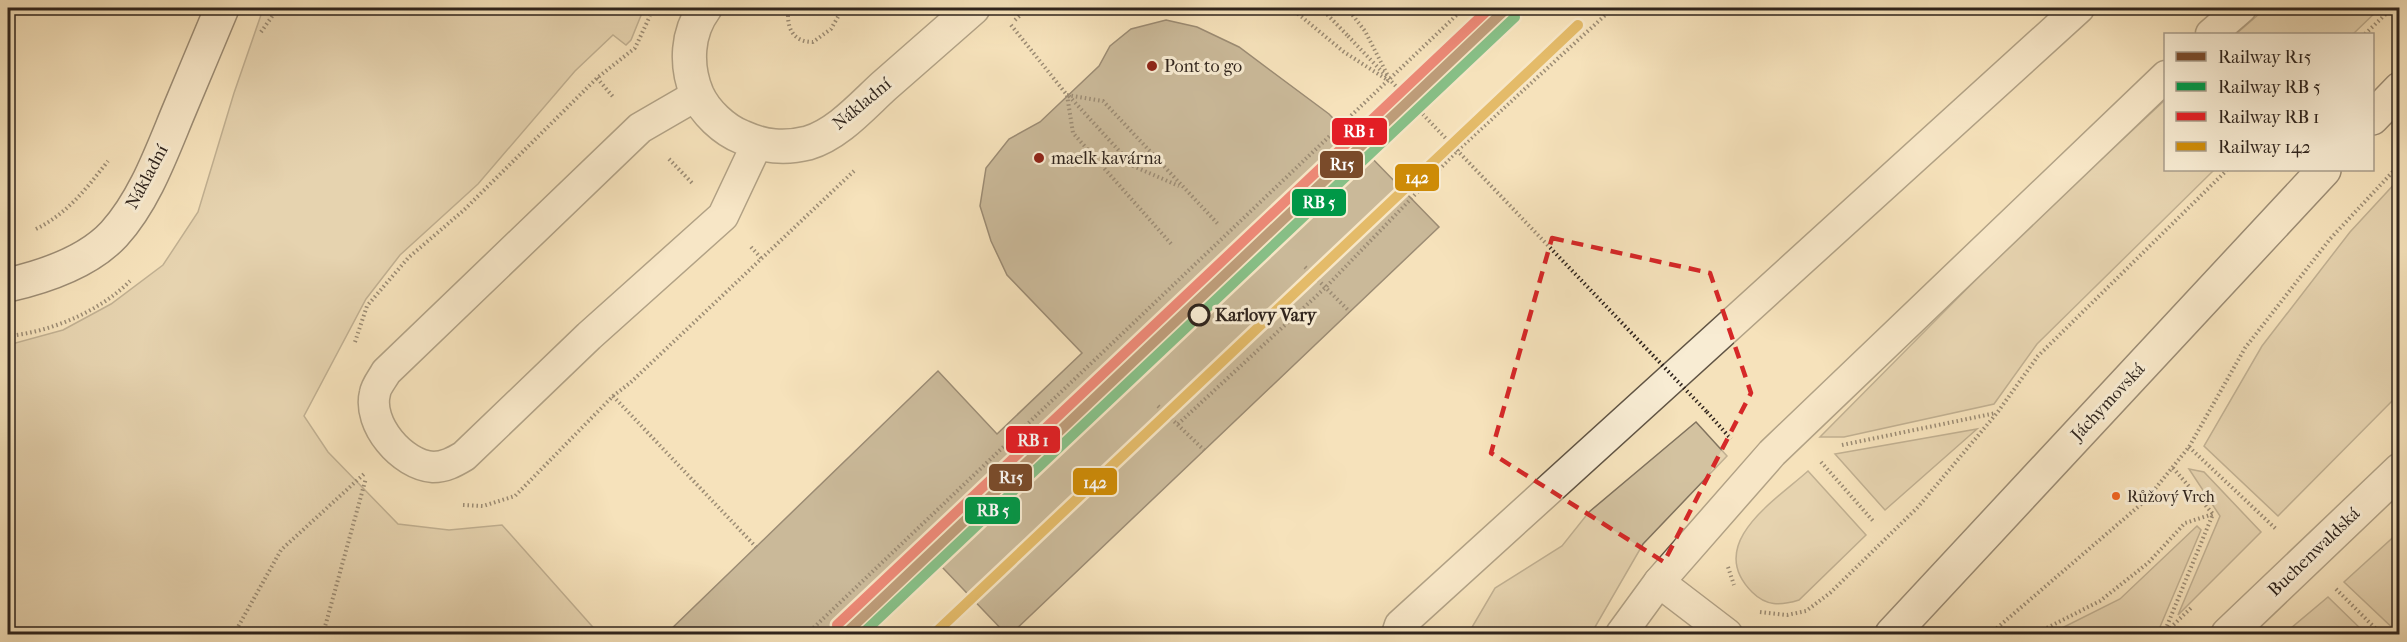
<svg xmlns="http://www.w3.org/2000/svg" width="2407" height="642" font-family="'IM FELL French Canon',serif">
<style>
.green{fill:#d3c2a0;stroke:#81735e;stroke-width:1.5}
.building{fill:#96876f;stroke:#2f241d;stroke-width:1.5}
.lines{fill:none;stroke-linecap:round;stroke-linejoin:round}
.lane-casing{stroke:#605444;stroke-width:33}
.street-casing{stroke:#605444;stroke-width:36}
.secondary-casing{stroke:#2f241d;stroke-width:36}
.path{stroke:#2f241d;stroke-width:4;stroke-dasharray:1.5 3;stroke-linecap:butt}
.lane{stroke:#f8ecd3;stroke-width:30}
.street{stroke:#f8ecd3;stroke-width:33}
.secondary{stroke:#f8ecd3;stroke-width:33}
.path-bridge{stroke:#2f241d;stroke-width:4;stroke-dasharray:1.5 3;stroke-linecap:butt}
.rail-1-casing{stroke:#f8ecd3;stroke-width:15}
.rail-2-casing{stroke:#f8ecd3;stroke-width:15}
.rail-3-casing{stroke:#f8ecd3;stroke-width:15}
.rail-4-casing{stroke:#f8ecd3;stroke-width:15}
.rail-1{stroke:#7a4b2a;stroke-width:10}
.rail-2{stroke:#009847;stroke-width:10}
.rail-3{stroke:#e31e25;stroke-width:10}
.rail-4{stroke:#cf8c06;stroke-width:10}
.marked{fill:none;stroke:#d62828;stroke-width:4.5;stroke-dasharray:12 8;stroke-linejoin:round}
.poi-dot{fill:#8f2418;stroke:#f8ecd3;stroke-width:2}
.stop-dot{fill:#f8ecd3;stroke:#2f241d;stroke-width:3}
.bus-dot{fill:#f26522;stroke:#f8ecd3;stroke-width:2}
.labels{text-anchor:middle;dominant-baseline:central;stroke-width:6;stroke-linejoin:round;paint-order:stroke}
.bus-label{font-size:16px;fill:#2f241d;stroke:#f8ecd3;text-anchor:start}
.poi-label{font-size:18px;fill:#2f241d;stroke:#f8ecd3;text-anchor:start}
.street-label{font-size:18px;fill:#2f241d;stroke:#f8ecd3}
.stop-label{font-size:18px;font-weight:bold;fill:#2f241d;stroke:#f8ecd3;text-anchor:start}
.line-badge{stroke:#f8ecd3;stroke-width:2}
.badge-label{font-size:16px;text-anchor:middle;font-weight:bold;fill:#fff}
</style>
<rect width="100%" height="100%" fill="#f5e2bb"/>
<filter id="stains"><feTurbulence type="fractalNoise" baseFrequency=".00333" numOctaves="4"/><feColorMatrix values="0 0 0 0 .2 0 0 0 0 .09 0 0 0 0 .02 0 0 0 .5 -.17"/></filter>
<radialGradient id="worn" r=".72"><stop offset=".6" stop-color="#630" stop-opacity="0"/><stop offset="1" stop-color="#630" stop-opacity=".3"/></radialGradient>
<!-- green -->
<g class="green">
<path d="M250,8h394l-13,32 -5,5 -13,-10 -38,36 -97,113 -78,71 -34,44 -62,117 24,36 70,72 51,6 53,-5 97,109h-591v-289l55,-15 48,-26 52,-39 35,-53 36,-119 28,-81z"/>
<path d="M2266,8h114l-27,26h-117z"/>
<path d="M2165,100l1,70h48l-177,174 -43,60 -150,33h-24l205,-207z"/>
<path d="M2399,179v215l-121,122 -74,-70 58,-100 88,-114z"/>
<path d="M1696,422l31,34 -84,88 -52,90h-123l27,-46 67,-42 27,-34z"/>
<path d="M1977,429l-92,81 -50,-56z"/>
<path d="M2189,469l15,3 57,60 -83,83 42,-99z"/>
<path d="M1808,471l58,64 -67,65c-19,6 -33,6 -47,-8 -48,-48 24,-92 56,-121z"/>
<path d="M2197,526l4,4 -44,104h-107l70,-35z"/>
<path d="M2399,532l1,102h-1l-55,-52z"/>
<path d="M2328,597l38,37h-82z"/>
</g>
<!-- building -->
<path class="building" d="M1166,20l31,7 42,20 90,67 110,113 -428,407h-5l-85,-89 -93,89h-162l272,-263 59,63 85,-81 -75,-78 -16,-34 -11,-35 6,-38 23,-29 31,-17 59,-56 11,-20 21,-17z"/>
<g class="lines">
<defs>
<g id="lane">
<path d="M2211,34l30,-26"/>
<path d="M697,95l-57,33 -254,244c-3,6 -10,14 -11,21 -8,31 27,72 58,74 12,0 21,-5 31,-11l125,-120 134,-120 34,-72"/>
<path d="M1659,582l113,-129 394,-377"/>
<path d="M1397,634l3,-9 679,-617"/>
<path d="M1621,634l38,-52 68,52"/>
</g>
<g id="street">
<path d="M705,8c-18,24 -20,57 -8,86 8,18 27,36 45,43 22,10 42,12 66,6 30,-9 54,-37 76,-57 30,-26 59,-52 89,-78"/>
<path d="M2228,634l172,-164"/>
</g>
<g id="secondary">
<path d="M2372,118l28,-29"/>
<path d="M8,285c35,-8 80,-23 106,-51 30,-33 47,-80 64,-121 15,-35 29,-70 44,-105"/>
<path d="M1892,634l432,-464"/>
</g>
</defs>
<!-- lane casing -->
<use href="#lane" class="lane-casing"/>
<!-- street casing -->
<use href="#street" class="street-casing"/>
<!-- secondary casing -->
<use href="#secondary" class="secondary-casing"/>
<!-- path -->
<g class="path">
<path d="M793,8l-5,7c0,17 8,27 25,27l18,-13 12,-21"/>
<path d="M1321,8l27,28"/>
<path d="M1015,20l13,-12"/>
<path d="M1011,25l56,70 6,38 100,113"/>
<path d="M261,32l17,-24"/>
<path d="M2365,34l27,-26"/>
<path d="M597,78l17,20"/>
<path d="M1067,95l36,6 115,123"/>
<path d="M1069,96l64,70 46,20"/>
<path d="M669,159l24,25"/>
<path d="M36,229c32,-16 50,-40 72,-68"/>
<path d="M751,247l10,11"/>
<path d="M1305,267l45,45"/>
<path d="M8,336c42,-4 91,-24 122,-55"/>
<path d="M355,342l12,-36 41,-48 56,-48 133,-132 38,-30 15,-32"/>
<path d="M613,396l144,152"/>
<path d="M1158,406l46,44"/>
<path d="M1707,412l24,27"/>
<path d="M1178,424l147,-136 132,-137 156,-143"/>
<path d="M1842,445l154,-32"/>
<path d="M2189,447l87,82"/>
<path d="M1821,462l53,60"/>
<path d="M2173,468l40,46"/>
<path d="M463,505l20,1 32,-10 98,-100 17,-13 224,-212"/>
<path d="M1728,567l6,18"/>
<path d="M2336,589l45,45"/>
<path d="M1760,612l27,3 19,-4 24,-18 88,-86 79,-94 41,-57 189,-186"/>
<path d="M2167,631l25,-24"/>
<path d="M234,634l47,-84 83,-76"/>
<path d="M323,634l43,-156"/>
<path d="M807,634l657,-626"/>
<path d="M1990,634l156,-134 43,-53 56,-99 85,-109 70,-75"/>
<path d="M2035,634l65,-33 48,-38 37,-40 28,-9 -49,119"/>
</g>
<!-- lane -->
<use href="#lane" class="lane"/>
<!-- street -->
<use href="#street" class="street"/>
<!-- secondary -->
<use href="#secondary" class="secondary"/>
<!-- path-bridge -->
<g class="path-bridge">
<path d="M1291,8l53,44 42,27"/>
<path d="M1347,8l18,23 23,45"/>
<path d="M1348,36l359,376"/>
</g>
<defs>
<path id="rail-1" d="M845,634l662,-626"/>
<path id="rail-2" d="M862,634l653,-617"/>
<path id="rail-3" d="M837,625l653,-617"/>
<path id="rail-4" d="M934,634l644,-609"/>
</defs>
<!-- rail-1 casing -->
<use href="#rail-1" class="rail-1-casing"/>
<!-- rail-2 casing -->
<use href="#rail-2" class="rail-2-casing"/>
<!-- rail-3 casing -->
<use href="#rail-3" class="rail-3-casing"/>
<!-- rail-4 casing -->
<use href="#rail-4" class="rail-4-casing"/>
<!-- rail-1 -->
<use href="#rail-1" class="rail-1"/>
<!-- rail-2 -->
<use href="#rail-2" class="rail-2"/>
<!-- rail-3 -->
<use href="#rail-3" class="rail-3"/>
<!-- rail-4 -->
<use href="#rail-4" class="rail-4"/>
</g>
<!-- marked area -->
<path d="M0 0H2407V642H0ZM1552,238l158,35 41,120 -87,169 -173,-109z" fill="#f5e2bb" fill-opacity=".55" fill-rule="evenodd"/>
<path class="marked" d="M1552,238l158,35 41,120 -87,169 -173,-109z"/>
<!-- markers -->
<g class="poi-dot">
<circle cx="1152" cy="66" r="6"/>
<circle cx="1039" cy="158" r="6"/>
</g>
<circle class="stop-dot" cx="1199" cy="315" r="10"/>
<circle class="bus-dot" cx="2116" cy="496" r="5"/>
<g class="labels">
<!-- bus labels -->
<g class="bus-label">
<text x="2127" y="496">Růžový Vrch</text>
</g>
<!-- poi labels -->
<g class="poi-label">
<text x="1164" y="66">Pont to go</text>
<text x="1051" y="158">maelk kavárna</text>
</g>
<!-- street labels -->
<g class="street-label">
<text transform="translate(862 104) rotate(-40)">Nákladní</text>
<text transform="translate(147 177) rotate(-62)">Nákladní</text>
<text transform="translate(2108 402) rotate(-47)">Jáchymovská</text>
<text transform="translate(2314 552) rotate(-44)">Buchenwaldská</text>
</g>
<!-- stop labels -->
<g class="stop-label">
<text x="1215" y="315">Karlovy Vary</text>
</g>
</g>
<g class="line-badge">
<rect x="1331" y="117" width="57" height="29" rx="6" fill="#e31e25"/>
<rect x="1319" y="150" width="45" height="29" rx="6" fill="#7a4b2a"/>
<rect x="1394" y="163" width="46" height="29" rx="6" fill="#cf8c06"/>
<rect x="1291" y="188" width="56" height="29" rx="6" fill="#009847"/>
<rect x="1005" y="425" width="56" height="29" rx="6" fill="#e31e25"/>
<rect x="988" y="463" width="45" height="29" rx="6" fill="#7a4b2a"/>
<rect x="1072" y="467" width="46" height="29" rx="6" fill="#cf8c06"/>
<rect x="964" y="496" width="57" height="29" rx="6" fill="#009847"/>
</g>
<g class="badge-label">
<text x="1359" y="137">RB 1</text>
<text x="1342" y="170">R15</text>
<text x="1417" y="183">142</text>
<text x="1319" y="208">RB 5</text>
<text x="1033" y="446">RB 1</text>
<text x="1011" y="483">R15</text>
<text x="1095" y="488">142</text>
<text x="993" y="516">RB 5</text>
</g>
<!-- margin -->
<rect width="2407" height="642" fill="none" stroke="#f5e2bb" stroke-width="30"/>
<rect x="9" y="9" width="2389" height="624" fill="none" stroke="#2f241d" stroke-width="3"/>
<rect x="15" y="15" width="2377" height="612" fill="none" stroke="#2f241d" stroke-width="1.5"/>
<!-- legend -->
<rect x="2164" y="33" width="210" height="138" fill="#f8ecd3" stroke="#a89c8a" stroke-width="1.5"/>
<rect x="2176" y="52" width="30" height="9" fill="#7a4b2a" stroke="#a89c8a" stroke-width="1.5"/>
<text x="2218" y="63" font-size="18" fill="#2f241d">Railway R15</text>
<rect x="2176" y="82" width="30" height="9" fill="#009847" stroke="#a89c8a" stroke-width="1.5"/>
<text x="2218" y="93" font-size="18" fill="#2f241d">Railway RB 5</text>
<rect x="2176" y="112" width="30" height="9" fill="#e31e25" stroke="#a89c8a" stroke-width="1.5"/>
<text x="2218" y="123" font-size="18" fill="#2f241d">Railway RB 1</text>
<rect x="2176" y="142" width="30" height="9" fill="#cf8c06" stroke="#a89c8a" stroke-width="1.5"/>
<text x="2218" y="153" font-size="18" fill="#2f241d">Railway 142</text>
<rect width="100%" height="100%" filter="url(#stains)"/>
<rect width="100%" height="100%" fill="url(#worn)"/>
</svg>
